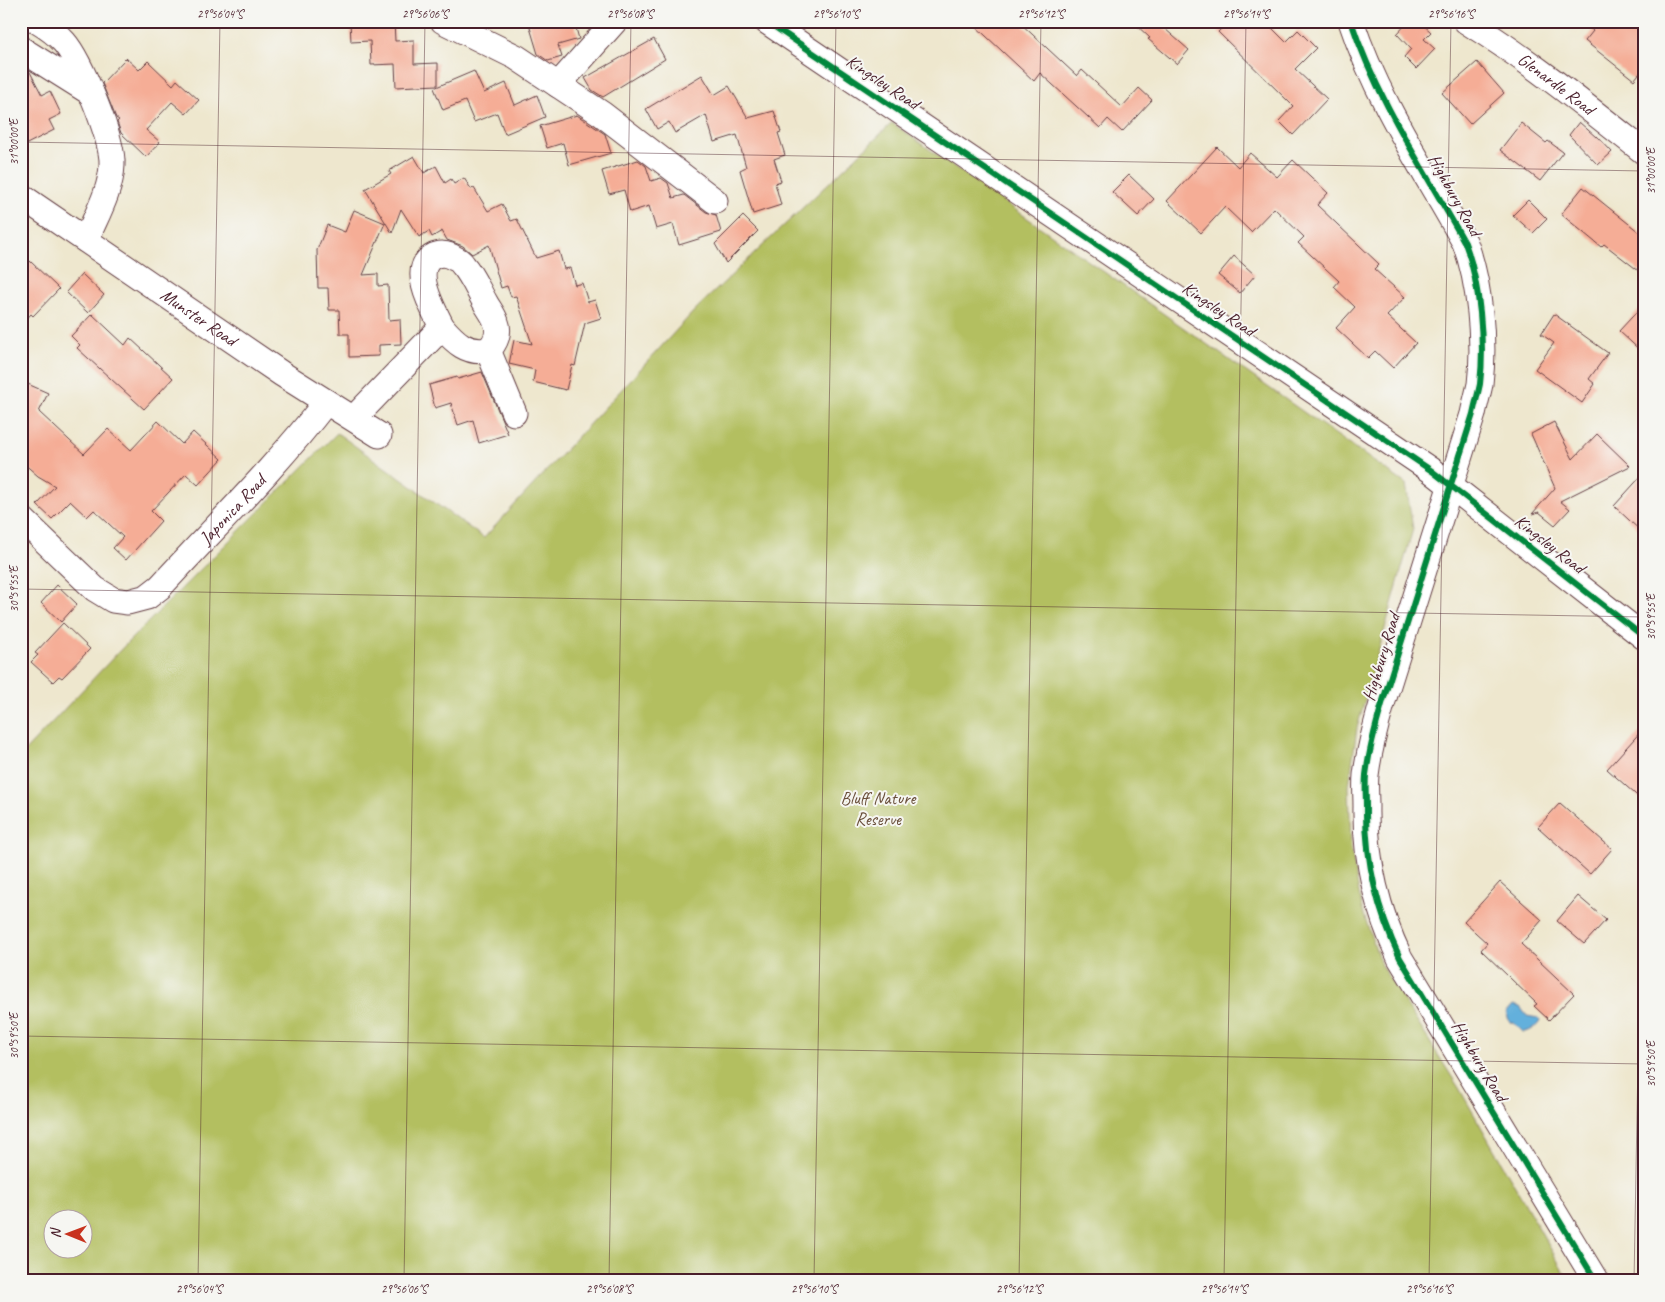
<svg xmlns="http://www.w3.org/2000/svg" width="1665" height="1302" font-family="Caveat,sans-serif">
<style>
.green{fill:#b3bf61;stroke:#7e6f46;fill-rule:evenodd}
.water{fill:#63b0dc;stroke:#566884}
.building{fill:#f5ad96}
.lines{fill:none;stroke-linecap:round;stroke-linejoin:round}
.minor-casing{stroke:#633d43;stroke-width:27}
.minor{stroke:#fff;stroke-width:25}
.cycleway-casing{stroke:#f6f6f2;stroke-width:9}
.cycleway{stroke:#00873e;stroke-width:6}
.ticks{fill:none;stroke:#4a1f2b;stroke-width:1;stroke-opacity:0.45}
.labels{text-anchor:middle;stroke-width:4;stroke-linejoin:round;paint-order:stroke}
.street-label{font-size:18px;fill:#4a1f2b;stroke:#f6f6f2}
.park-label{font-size:18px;fill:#6a4f3b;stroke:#f6f6f2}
.neatline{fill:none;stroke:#4a1f2b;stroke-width:2}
.ticks-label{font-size:12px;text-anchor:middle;fill:#4a1f2b}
</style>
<rect width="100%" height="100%" fill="#f6f6f2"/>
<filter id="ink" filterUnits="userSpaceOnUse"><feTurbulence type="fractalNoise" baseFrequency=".02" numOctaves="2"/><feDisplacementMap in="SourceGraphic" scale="10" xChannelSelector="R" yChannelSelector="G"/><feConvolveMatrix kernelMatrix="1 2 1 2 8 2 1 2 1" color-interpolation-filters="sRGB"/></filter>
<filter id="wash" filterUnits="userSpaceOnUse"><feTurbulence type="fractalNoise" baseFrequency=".0096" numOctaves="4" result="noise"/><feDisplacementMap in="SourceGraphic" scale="20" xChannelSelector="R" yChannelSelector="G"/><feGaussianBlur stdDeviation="1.12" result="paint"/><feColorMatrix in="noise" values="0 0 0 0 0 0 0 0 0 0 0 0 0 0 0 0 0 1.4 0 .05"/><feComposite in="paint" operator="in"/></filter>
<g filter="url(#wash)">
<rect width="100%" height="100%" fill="#eee7ce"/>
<path class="green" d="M 892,123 L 1406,484 L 1413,529 L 1357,728 L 1349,786 L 1351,849 L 1362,909 L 1381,965 L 1459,1088 L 1569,1281 L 21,1281 L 21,755 L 126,644 L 337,433 L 484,538 L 696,309 ZM 52,1220 L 82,1220 L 82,1250 L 52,1250 Z"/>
<path class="water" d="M 1513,1005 L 1520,1007 L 1527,1016 L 1538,1018 L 1540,1021 C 1537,1027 1530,1032 1523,1032 L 1514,1023 L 1510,1022 L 1506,1013 Z"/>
<g id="blocks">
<path class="building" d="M 350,21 L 394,21 L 395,41 L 414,40 L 414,64 L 438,63 L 438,85 L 396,87 L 395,64 L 371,65 L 370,41 L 351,42 Z
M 528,21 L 574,21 L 579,39 L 558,45 L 562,57 L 548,61 L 538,54 Z
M 970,21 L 1018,21 L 1077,76 L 1082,70 L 1122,107 L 1139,88 L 1152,100 L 1122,132 L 1108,119 L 1100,128 L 1040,73 L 1034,81 Z
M 1132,21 L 1156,21 L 1189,50 L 1177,64 L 1148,39 L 1150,38 Z
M 1229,21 L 1265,21 L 1286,42 L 1298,30 L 1316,48 L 1295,69 L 1327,99 L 1293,135 L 1279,121 L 1293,106 L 1218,32 Z
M 1409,21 L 1419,21 L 1431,32 L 1424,39 L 1435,49 L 1416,69 L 1404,57 L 1411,49 L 1397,34 Z
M 1583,21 L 1635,21 L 1644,28 L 1644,68 L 1634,80 L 1585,41 L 1593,31 Z
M 654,39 L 665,59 L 603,97 L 592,90 L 585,78 Z
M 126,58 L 139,70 L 148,61 L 173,85 L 177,80 L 199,100 L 186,114 L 172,102 L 146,130 L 160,142 L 146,157 L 121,133 L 117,122 L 119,120 L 116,118 L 102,83 Z
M 1477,62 L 1504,93 L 1470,124 L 1442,93 Z
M 21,66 L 30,72 L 42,95 L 50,91 L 61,114 L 49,120 L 54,130 L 21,147 Z
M 474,71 L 484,93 L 506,83 L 515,105 L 537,95 L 545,117 L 505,134 L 497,113 L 474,122 L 465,101 L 443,110 L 434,88 Z
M 702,75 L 714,95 L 729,86 L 748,118 L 774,111 L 781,132 L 778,133 L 785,155 L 774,159 L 781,181 L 775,183 L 781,205 L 753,214 L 740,170 L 746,167 L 737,135 L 714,142 L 706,115 L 675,133 L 669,122 L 657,129 L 646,109 Z
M 577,115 L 605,134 L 611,153 L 569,165 L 563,143 L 547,148 L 540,126 Z
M 1579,122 L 1596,137 L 1597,136 L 1612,152 L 1598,165 L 1569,135 Z
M 1521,123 L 1546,143 L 1548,141 L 1563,152 L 1540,181 L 1500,150 Z
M 1217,147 L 1238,167 L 1250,153 L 1277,177 L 1293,160 L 1328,193 L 1317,205 L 1379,264 L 1374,269 L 1405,297 L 1387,316 L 1416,343 L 1393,368 L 1375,351 L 1368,358 L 1336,328 L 1355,307 L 1334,287 L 1339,281 L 1298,243 L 1304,237 L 1274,208 L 1251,232 L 1225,207 L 1201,233 L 1167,201 Z
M 414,156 L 424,173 L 436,166 L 445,183 L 451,179 L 454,184 L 464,178 L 471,189 L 474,188 L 488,211 L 502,204 L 511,221 L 517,219 L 536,258 L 559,251 L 564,269 L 570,268 L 575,285 L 582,283 L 588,302 L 595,300 L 601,318 L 585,323 L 575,366 L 572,365 L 566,390 L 533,382 L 535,370 L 509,364 L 514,340 L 532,344 L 516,296 L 511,297 L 507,286 L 501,288 L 489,245 L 472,254 L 463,246 L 447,240 L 442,231 L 432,237 L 429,231 L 419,237 L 401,209 L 392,233 L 365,189 L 391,174 L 389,171 Z
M 638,160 L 646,166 L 651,181 L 661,178 L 668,183 L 673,198 L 684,195 L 706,212 L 716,215 L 721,232 L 679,245 L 673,224 L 656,229 L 649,206 L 630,212 L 624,190 L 609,194 L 602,171 Z
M 1129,175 L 1154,199 L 1138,216 L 1112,192 Z
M 1583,187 L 1644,236 L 1644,275 L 1604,244 L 1601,247 L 1561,214 Z
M 1528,200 L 1547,219 L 1533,233 L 1513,215 Z
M 354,210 L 385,223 L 363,275 L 378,274 L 378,286 L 388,285 L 389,320 L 400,319 L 401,344 L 379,345 L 379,356 L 349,357 L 349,334 L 340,334 L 339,310 L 329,310 L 328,288 L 318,288 L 317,250 L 327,225 L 345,232 Z
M 743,216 L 758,231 L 726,263 L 715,244 Z
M 1234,256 L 1255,275 L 1240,293 L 1218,275 Z
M 30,261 L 59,289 L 33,316 L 31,314 L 21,325 L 21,270 Z
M 82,274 L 104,295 L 88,313 L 66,292 Z
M 1644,304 L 1644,354 L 1619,331 Z
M 92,314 L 125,345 L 130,338 L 173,378 L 144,409 L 77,348 L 80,345 L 71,336 Z
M 1554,314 L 1608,353 L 1589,379 L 1595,384 L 1582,403 L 1535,369 L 1554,343 L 1541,334 Z
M 482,372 L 508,434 L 479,443 L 473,420 L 458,425 L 451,403 L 435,408 L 429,385 L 457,377 L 458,379 Z
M 21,381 L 48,393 L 39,412 L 84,454 L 108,429 L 131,450 L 158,421 L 182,444 L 193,432 L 222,459 L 198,485 L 186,474 L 151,511 L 161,521 L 126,560 L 113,548 L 123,537 L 94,510 L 87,517 L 70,501 L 52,519 L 37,505 L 55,486 L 38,476 L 21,461 Z
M 1554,422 L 1573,459 L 1597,434 L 1630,466 L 1560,501 L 1570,509 L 1555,525 L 1539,512 L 1532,514 L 1555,488 L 1531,434 Z
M 1644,473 L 1644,534 L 1614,506 Z
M 57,585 L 77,604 L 61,622 L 41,603 Z
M 63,623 L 90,649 L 62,678 L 59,676 L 53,682 L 31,662 L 38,655 L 35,653 Z
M 1644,728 L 1644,802 L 1607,769 Z
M 1560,803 L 1612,849 L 1590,874 L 1538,827 Z
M 1500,882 L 1542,920 L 1521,944 L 1574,994 L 1549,1020 L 1534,1006 L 1537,1004 L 1481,950 L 1487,943 L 1464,922 Z
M 1578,896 L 1606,920 L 1584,944 L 1557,921 Z"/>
</g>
</g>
<g filter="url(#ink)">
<use href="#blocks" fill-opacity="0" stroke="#633d43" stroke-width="1"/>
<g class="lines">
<defs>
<g id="minor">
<path d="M 37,21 C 47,27 56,33 64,42 C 80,60 114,141 112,165 C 111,191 96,216 86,240"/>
<path d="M 443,21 L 516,57 L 602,114 L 715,201"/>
<path d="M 766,21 L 1432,471 L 1644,637"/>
<path d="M 1351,21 C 1377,100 1425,171 1465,243 C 1480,283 1485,342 1480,384 C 1478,394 1475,404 1473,414 L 1382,704 C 1375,728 1369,751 1366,775 C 1365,785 1366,796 1366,806 C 1365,860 1377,910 1400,958 L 1596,1281"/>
<path id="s1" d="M 1466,21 C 1529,60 1586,106 1644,152"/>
<path d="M 21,49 L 91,93"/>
<path d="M 558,85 L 615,21"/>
<path id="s2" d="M 21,196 L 282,374 L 379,435"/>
<path d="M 442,327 C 434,310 410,271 432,257 C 439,253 447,253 454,258 C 457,259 461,262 463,265 C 472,275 478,290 485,302 C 488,308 494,315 496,322 C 500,332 496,343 488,350"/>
<path d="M 354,418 L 442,327 C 455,342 467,354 488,350 L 514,413"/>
<path id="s3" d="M 21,518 L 95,589 L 113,600 L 128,602 L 147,597 L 160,587 C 216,526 275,468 326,402"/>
</g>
</defs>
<use href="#minor" class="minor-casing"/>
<use href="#minor" class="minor"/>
<defs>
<path id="cycleway" d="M 766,21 L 1432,471 L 1644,637
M 1351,21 C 1377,100 1425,171 1465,243 C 1480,283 1485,342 1480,384 C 1478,394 1475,404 1473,414 L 1382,704 C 1375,728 1369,751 1366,775 C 1365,785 1366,796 1366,806 C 1365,860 1377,910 1400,958 L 1596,1281"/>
</defs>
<use href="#cycleway" class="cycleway-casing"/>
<use href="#cycleway" class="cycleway"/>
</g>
</g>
<path class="ticks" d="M 21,142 L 1644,171M 21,589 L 1644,617M 21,1036 L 1644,1064M 198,1281 L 220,21M 404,1281 L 425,21M 609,1281 L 631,21M 814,1281 L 836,21M 1019,1281 L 1041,21M 1224,1281 L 1246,21M 1429,1281 L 1451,21M 1634,1281 L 1644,727"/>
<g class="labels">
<g class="street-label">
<text transform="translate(883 82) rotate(34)" y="6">Kingsley Road</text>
<text dy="6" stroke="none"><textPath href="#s1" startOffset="110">Glenardle Road</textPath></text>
<text transform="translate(1455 195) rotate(61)" y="6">Highbury Road</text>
<text transform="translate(1219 309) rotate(34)" y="6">Kingsley Road</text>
<text dy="6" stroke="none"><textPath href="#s2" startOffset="215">Munster Road</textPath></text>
<text dy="6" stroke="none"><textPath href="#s3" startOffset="281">Japonica Road</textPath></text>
<text transform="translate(1550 544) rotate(38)" y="6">Kingsley Road</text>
<text transform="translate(1381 657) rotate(-73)" y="6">Highbury Road</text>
<text transform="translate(1480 1061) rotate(59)" y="6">Highbury Road</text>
</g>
<g class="park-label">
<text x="878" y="804">Bluff Nature<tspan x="878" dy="21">Reserve</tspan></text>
</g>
</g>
<rect width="1665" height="1302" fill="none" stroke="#f6f6f2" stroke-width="55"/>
<g transform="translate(68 1234) rotate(271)"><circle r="24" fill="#f6f6f2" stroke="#b1a0a2"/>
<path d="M0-4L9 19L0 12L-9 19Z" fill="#c8321e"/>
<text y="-8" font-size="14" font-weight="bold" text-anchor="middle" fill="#4a1f2b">N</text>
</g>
<rect x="28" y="28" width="1610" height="1246" class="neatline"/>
<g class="ticks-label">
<text x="220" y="18">29°56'04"S</text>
<text x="425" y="18">29°56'06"S</text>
<text x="630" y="18">29°56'08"S</text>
<text x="836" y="18">29°56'10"S</text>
<text x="1041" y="18">29°56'12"S</text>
<text x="1246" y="18">29°56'14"S</text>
<text x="1451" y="18">29°56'16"S</text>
<text transform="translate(14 142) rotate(-90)" y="4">31°00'00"E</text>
<text transform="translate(1651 171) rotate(-90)" y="4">31°00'00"E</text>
<text transform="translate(14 589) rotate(-90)" y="4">30°59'55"E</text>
<text transform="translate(1651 617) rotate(-90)" y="4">30°59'55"E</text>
<text transform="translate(14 1036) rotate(-90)" y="4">30°59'50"E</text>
<text transform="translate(1651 1064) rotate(-90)" y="4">30°59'50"E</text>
<text x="199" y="1293">29°56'04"S</text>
<text x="404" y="1293">29°56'06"S</text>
<text x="609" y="1293">29°56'08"S</text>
<text x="814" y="1293">29°56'10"S</text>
<text x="1019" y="1293">29°56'12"S</text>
<text x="1224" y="1293">29°56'14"S</text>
<text x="1429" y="1293">29°56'16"S</text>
</g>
</svg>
